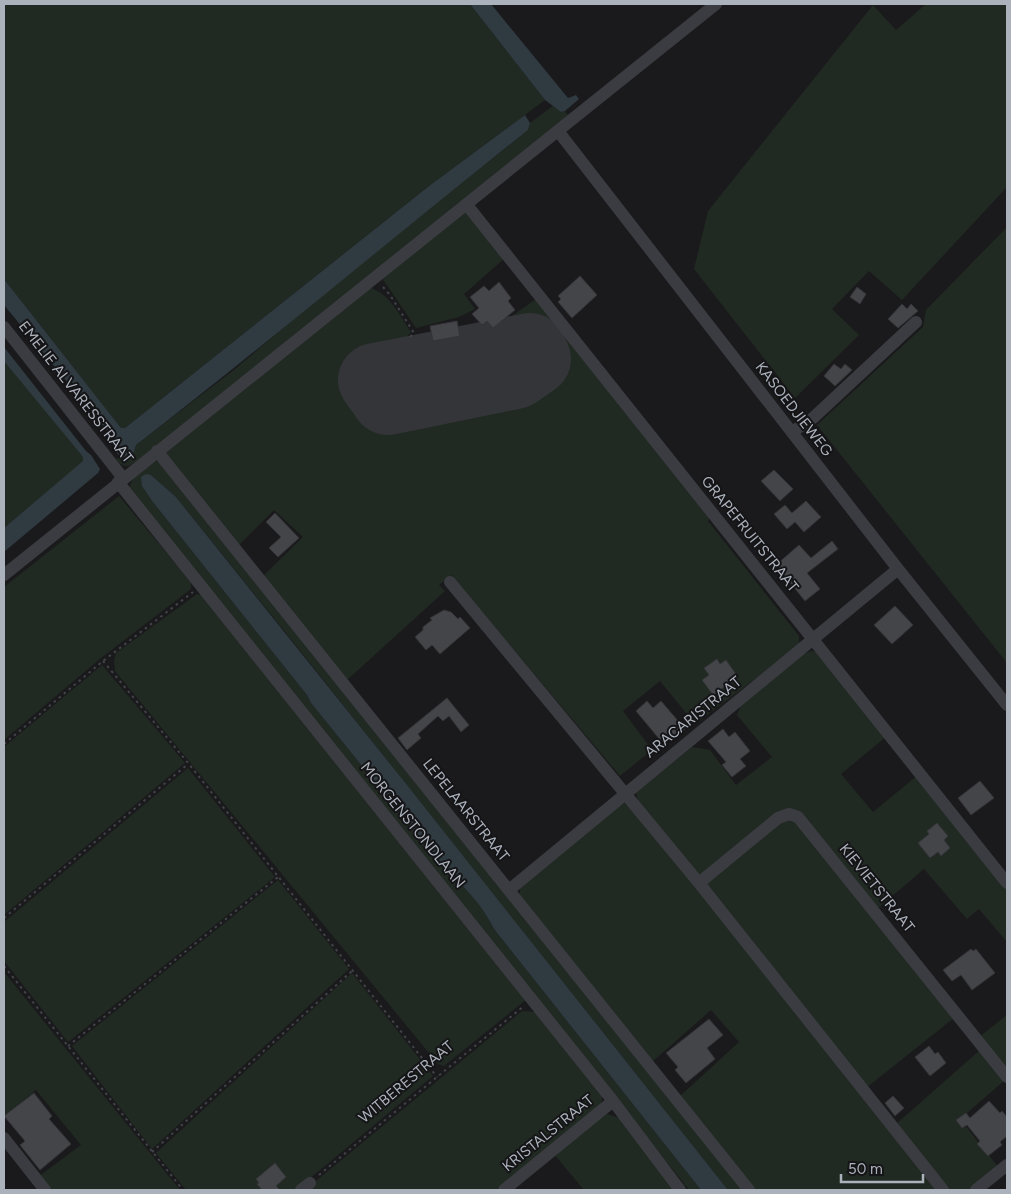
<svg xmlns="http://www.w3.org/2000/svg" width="1011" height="1194" font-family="Figtree,sans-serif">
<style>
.green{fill:#212a22}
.water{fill:#2f3a41}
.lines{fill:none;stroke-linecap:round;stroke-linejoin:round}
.runway{stroke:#343539;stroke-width:74}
.building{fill:#444549;stroke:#343438}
.path{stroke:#414348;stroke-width:2;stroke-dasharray:2.5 4;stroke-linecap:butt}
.minor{stroke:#3b3c41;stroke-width:12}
.labels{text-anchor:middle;stroke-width:4;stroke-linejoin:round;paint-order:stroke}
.street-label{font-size:15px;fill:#acb2bc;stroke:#151517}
</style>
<rect width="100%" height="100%" fill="#1a1a1c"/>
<path class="green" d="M 4,4 L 470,4 L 545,100 L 429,186 L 125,428 L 121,428 L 4,279 Z
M 926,4 L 1007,4 L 1007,187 L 902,300 L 869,271 L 832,309 L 859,335 L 795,398 L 694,269 L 708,211 L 873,5 L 896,30 Z
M 554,105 L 561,112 L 565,111 L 570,118 L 143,457 C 133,464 125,472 116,459 L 120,457 L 126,458 L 134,452 L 136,445 L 235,369 L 328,290 L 528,130 L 530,123 Z
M 468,210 L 505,258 L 464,294 L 475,309 L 459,317 L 416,328 L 382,278 Z
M 1007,227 L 1007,663 L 817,425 L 923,327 L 926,310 Z
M 368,287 C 390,293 399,315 411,332 L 405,339 L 420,369 L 372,378 L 388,400 L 517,374 L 538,358 L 532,347 L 502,353 L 489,332 L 536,299 L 711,516 L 708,521 L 799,636 L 799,646 L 695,724 L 660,681 L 623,711 L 652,750 L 620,776 L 451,575 L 439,585 L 445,591 L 346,681 L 261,578 L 303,537 L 274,510 L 239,545 L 165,456 L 167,449 Z
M 4,359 L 83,457 L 83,462 L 4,528 Z
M 156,461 L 161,463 L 744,1190 L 728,1190 L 290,638 L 176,497 L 151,475 L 142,486 L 152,501 L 307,695 L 311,703 L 443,866 C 462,885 482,904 494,929 L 701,1190 L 689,1190 L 130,489 C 130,476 145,465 156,461 Z
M 119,496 L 191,582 L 191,589 L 101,658 L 4,740 L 4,587 Z
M 197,594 L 203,595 L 527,999 L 444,1066 L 438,1064 L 115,671 L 114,660 L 116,653 Z
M 811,651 L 820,652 L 887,736 L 841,774 L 873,812 L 918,775 L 1007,887 L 1007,942 L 979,909 L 967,919 L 924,869 L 877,909 L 785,809 L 698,878 L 638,802 L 636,792 L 692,747 L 710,750 L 736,785 L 772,757 L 737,715 L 742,703 L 803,654 Z
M 102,665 L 185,763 L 4,915 L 4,747 Z
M 188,768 L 275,877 L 68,1042 L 4,961 L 4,922 Z
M 624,803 L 632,806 L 939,1190 L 753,1190 L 679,1097 L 739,1042 L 711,1010 L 651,1063 L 520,895 L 520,886 L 617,805 Z
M 779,820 L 796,820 L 954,1018 L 866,1088 L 703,882 Z
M 278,880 L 349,969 L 152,1149 L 72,1046 Z
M 4,972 L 180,1190 L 49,1190 L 38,1177 L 81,1145 L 36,1090 L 4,1117 Z
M 352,973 L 433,1076 L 296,1190 L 186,1190 L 156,1153 Z
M 522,1011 L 538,1012 L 602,1094 L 602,1101 L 598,1108 L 496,1190 L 305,1190 Z
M 1007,1015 L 1007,1072 L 979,1037 Z
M 980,1050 L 1005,1080 L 960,1119 L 999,1168 L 970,1190 L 946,1190 L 895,1125 Z
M 607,1114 L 619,1118 L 673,1190 L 584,1190 L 553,1153 Z"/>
<path class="water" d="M 470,4 L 491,4 L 568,98 L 576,95 L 579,99 L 565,111 L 561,112 L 545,100 Z
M 525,115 L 530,123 L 528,130 C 397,234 269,342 136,445 L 134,452 L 126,458 L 120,457 L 114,449 L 110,434 L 4,305 L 4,279 L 121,428 L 125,428 L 429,186 Z
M 4,347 L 86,451 L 91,455 L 100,469 L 98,473 L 4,552 L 4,528 L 83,461 L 83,457 L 4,361 Z
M 146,474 L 151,475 L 176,497 L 407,785 L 728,1190 L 701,1190 L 494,929 C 482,904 462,885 443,866 L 311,703 L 307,695 L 152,501 L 142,486 L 141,477 Z"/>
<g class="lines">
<path class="runway" d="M 530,350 L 534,359 L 515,372 L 388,398 L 375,380 Z"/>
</g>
<path class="building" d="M 580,276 L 597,295 L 572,318 L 558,302 L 561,299 L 558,296 Z
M 499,282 L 511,298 L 508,301 L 515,310 L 493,328 L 487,321 L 482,325 L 472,314 L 479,308 L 470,297 L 484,286 L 489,291 Z
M 857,287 L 866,294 L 860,304 L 850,297 Z
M 902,304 L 907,309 L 911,304 L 918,311 L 898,328 L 888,319 Z
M 457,321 L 460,336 L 433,341 L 430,326 Z
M 834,364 L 841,369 L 845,364 L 852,370 L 835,386 L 824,376 Z
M 774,470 L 793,489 L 780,501 L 761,481 Z
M 806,501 L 821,517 L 804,532 L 795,522 L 787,529 L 774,514 L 785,505 L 792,513 Z
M 275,513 L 299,538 L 278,557 L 269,548 L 281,537 L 266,522 Z
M 832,541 L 838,549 L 807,573 L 820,589 L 805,601 L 776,565 L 799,545 L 811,558 Z
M 895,606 L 913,625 L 892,644 L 874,625 Z
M 444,610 L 451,612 L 458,619 L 460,617 L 470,628 L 440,654 L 432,645 L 426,650 L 415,637 L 423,630 L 423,627 L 432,620 L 430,618 Z
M 717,659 L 720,664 L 726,660 L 738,677 L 713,695 L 702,680 L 709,675 L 704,668 Z
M 447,698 L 469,725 L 461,732 L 449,716 L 443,721 L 438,716 L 418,734 L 421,738 L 407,750 L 398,738 Z
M 647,701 L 653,708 L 661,701 L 685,729 L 675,737 L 671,733 L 661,741 L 636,711 Z
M 723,729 L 729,737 L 735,732 L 750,751 L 740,759 L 746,766 L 732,777 L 722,765 L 726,762 L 708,741 Z
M 980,781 L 994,798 L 971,815 L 958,798 Z
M 937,823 L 948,836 L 944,840 L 950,848 L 941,856 L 938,852 L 930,858 L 918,843 L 929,834 L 927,831 Z
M 971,949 L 973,951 L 976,949 L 995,973 L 972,990 L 961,975 L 952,981 L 943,970 Z
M 709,1019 L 723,1035 L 707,1048 L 715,1059 L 686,1083 L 675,1070 L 678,1067 L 666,1053 Z
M 929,1046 L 935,1054 L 938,1052 L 946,1063 L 930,1076 L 915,1057 Z
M 34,1093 L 52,1116 L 49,1119 L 71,1144 L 40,1170 L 20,1145 L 25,1141 L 4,1116 Z
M 893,1096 L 904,1108 L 895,1116 L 885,1103 Z
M 989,1101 L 1000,1113 L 1002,1111 L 1007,1117 L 1007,1136 L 1000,1142 L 1002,1145 L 988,1156 L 977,1144 L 980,1141 L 967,1125 L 962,1128 L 956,1120 L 966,1113 L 970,1118 Z
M 275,1163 L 286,1177 L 276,1186 L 280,1190 L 262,1190 L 257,1184 L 259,1183 L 256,1179 Z"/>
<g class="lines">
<path class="path" d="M 383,287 L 390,295 L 414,333 L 408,339
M 103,661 L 189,764 L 437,1077
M 4,744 L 103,661 L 193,592
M 4,918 L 188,764
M 4,966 L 183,1190
M 68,1046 L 278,877
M 152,1152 L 352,971
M 319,1175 L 437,1077 L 524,1006"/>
<path class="minor" d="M 558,131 L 898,569 L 1007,705
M 467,205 L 1007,883
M 4,327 L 123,478
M 792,432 L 813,418 L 916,322
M 157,451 L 749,1190
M 118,482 L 613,1101 L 680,1190
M 4,575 L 716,4
M 450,582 L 699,883 L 943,1190
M 699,883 L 778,818 L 789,814 L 798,817 L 1007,1077
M 509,890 L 898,569
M 4,1138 L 45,1190
M 301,1190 L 310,1183
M 504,1190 L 613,1101
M 976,1190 L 1007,1165"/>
</g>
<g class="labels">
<g class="street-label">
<text transform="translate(76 392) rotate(52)" y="5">EMELIE ALVARESSTRAAT</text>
<text transform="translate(794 409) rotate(52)" y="5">KASOEDJIEWEG</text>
<text transform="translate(750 534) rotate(51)" y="5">GRAPEFRUITSTRAAT</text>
<text transform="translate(693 717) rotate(-39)" y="5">ARACARISTRAAT</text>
<text transform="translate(466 810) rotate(51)" y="5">LEPELAARSTRAAT</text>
<text transform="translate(413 825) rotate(51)" y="5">MORGENSTONDLAAN</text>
<text transform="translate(877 888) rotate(51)" y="5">KIEVIETSTRAAT</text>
<text transform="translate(406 1082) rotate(-40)" y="5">WITBERESTRAAT</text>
<text transform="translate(548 1133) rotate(-39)" y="5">KRISTALSTRAAT</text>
</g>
</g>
<rect width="1011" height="1194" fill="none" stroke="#acb2bc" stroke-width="10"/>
<path d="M841 1174v8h82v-8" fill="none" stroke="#acb2bc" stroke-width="2.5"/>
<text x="848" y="1174" font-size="15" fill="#acb2bc" stroke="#151517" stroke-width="4" paint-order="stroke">50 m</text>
</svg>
